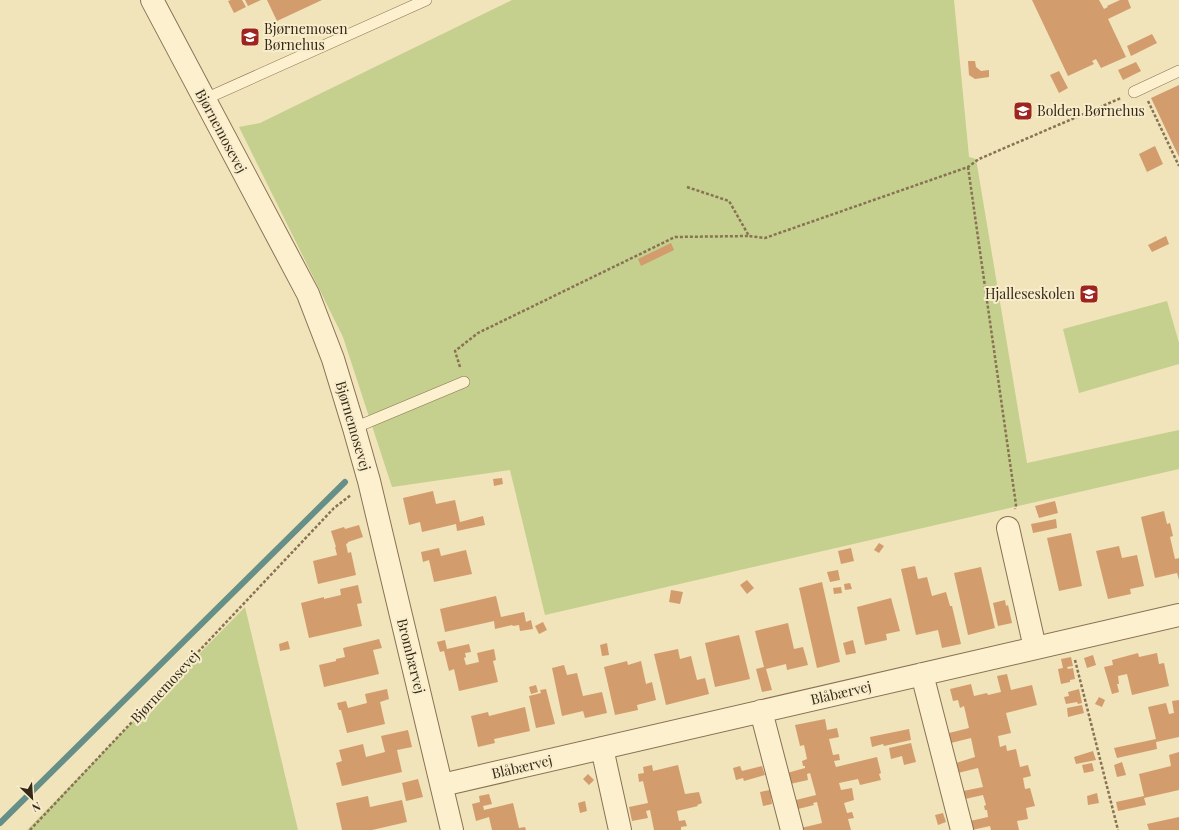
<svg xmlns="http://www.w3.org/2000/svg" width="1179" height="830" font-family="'Playfair Display',serif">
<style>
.green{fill:#c5cf8e}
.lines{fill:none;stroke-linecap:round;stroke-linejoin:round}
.stream{stroke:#668f87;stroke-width:6}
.building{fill:#d39c6d}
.service-casing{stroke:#897253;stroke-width:12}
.minor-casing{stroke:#897253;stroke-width:24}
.path{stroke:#897253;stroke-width:2.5;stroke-dasharray:3 2;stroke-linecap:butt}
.service{stroke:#fcf0ce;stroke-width:11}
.minor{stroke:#fcf0ce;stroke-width:22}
.labels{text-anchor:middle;stroke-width:4;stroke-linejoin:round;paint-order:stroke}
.poi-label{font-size:14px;fill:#37291a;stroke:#f8edca;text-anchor:start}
.street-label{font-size:14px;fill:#37291a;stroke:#f8edca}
</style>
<rect width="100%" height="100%" fill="#f1e3ba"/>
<path class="green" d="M 512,0 L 954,0 L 969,157 L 976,159 L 1027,463 L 1179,430 L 1179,469 L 545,615 L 510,470 L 392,487 L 343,337 L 239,127 L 260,123 Z
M 1167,301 L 1179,343 L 1179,364 L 1079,393 L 1063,329 Z
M 245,607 L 298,830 L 27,830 Z"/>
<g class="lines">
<path class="stream" d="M 0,823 L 345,482"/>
</g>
<path class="building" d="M 231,0 L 242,0 L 246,7 L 234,13 L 228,1 Z
M 245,0 L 261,0 L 248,6 Z
M 267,0 L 322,0 L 277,21 Z
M 1032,0 L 1099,0 L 1104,9 L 1108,7 L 1107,6 L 1120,0 L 1128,0 L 1131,8 L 1108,19 L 1126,57 L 1101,68 L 1096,59 L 1092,61 L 1094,64 L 1068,76 Z
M 1152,34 L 1157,43 L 1131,56 L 1127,46 Z
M 968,61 L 975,61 L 976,67 L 981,71 L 989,70 L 989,77 L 975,79 L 969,75 Z
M 1136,62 L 1141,71 L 1123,80 L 1118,70 Z
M 1059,71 L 1068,88 L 1059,93 L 1050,75 Z
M 1179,85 L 1179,157 L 1151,98 Z
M 1155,146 L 1163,164 L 1147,172 L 1139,154 Z
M 1166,236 L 1169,244 L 1152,252 L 1148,245 Z
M 671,243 L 674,250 L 641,266 L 638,259 Z
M 502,478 L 503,484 L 494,486 L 493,479 Z
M 433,491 L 436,504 L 455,500 L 460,522 L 483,516 L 485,525 L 457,531 L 456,524 L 422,532 L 420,522 L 409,525 L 403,498 Z
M 1055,501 L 1058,513 L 1039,518 L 1035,506 Z
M 1164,511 L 1167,524 L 1170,523 L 1173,536 L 1170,537 L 1175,559 L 1179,558 L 1179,580 L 1177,573 L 1155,578 L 1141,517 Z
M 1056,519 L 1057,528 L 1033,533 L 1031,524 Z
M 359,525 L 363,537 L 348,542 L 348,543 L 346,544 L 348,553 L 351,552 L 356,575 L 318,584 L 313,561 L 337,555 L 335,547 L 336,547 L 331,531 L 344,527 L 345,529 Z
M 1071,533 L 1082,586 L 1059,591 L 1047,538 Z
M 879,543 L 884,546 L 879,553 L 874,550 Z
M 1119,546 L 1122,558 L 1137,555 L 1144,586 L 1130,589 L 1131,594 L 1108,599 L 1096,551 Z
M 439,548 L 441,556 L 466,550 L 472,574 L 434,582 L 429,560 L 423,562 L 421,552 Z
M 851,548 L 854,561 L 841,564 L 838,551 Z
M 915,566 L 918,579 L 927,577 L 932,596 L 946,592 L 950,606 L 952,606 L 961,644 L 942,648 L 938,630 L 916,635 L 901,569 Z
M 981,567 L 995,628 L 968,635 L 954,573 Z
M 838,570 L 840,580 L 830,582 L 827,572 Z
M 747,580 L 754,588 L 747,594 L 740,585 Z
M 822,582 L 840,662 L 817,668 L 799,588 Z
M 850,583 L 852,589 L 845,590 L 844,584 Z
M 358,585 L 362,603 L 357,604 L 362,626 L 309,638 L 301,603 L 324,597 L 324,599 L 341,595 L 340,589 Z
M 841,587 L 842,593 L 834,594 L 833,588 Z
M 671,590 L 683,592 L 680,604 L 669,602 Z
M 496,596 L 501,617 L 524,612 L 526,622 L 531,620 L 533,629 L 520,631 L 519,625 L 513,626 L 512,625 L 495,629 L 494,621 L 445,632 L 440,609 Z
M 891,598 L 900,631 L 886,634 L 887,640 L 865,645 L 857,607 Z
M 1005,600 L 1006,606 L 1008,605 L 1012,623 L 998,626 L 993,603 Z
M 543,622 L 547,630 L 539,634 L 535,626 Z
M 788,623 L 794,649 L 803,647 L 808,665 L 787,670 L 786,664 L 766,669 L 772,690 L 762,692 L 756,669 L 764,667 L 755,631 Z
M 739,635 L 750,679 L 715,687 L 705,643 Z
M 379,639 L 382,648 L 373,650 L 379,674 L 324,687 L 319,665 L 336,661 L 336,659 L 345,657 L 343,648 Z
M 445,640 L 447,649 L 469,644 L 471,652 L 465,653 L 466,657 L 464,658 L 466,665 L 479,662 L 477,653 L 494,649 L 496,660 L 493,661 L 498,682 L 459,691 L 454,669 L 449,671 L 444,651 L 440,652 L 437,642 Z
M 853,640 L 856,653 L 846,655 L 843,643 Z
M 288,641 L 290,649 L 280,651 L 279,644 Z
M 607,643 L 609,655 L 602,656 L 600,645 Z
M 678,649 L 680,659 L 691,656 L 697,680 L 705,678 L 709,694 L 666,705 L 654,654 Z
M 1138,653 L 1139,657 L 1157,653 L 1159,664 L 1164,663 L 1169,686 L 1132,695 L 1127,674 L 1118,676 L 1119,684 L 1117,684 L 1119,692 L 1112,694 L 1104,667 L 1113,665 L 1112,660 Z
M 1093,655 L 1096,665 L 1087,668 L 1084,658 Z
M 1071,657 L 1073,666 L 1067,667 L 1068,669 L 1073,668 L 1075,679 L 1070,680 L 1070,682 L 1061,684 L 1058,669 L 1063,668 L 1061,659 Z
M 627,661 L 628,665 L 641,661 L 646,684 L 652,682 L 656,700 L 637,705 L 638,710 L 615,715 L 604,667 Z
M 564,665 L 567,675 L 577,673 L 583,696 L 602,692 L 607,713 L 585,718 L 583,711 L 562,716 L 552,668 Z
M 1007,674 L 1011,690 L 1032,685 L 1037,705 L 1006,713 L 1011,733 L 998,736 L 1000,747 L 1006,745 L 1007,751 L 1016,749 L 1020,767 L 1028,765 L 1031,776 L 1023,778 L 1025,789 L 1030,788 L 1035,806 L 1026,808 L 1028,819 L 1017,821 L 1019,830 L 991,830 L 990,826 L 972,830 L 970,821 L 988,817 L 987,810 L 985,810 L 984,806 L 986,805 L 983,795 L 965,799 L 963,791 L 983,787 L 978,768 L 958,773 L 956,763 L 975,757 L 971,738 L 951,743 L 949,733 L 969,728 L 964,706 L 960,708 L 958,700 L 953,701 L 950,689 L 971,684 L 974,696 L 987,693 L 988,695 L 1001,692 L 997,676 Z
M 536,685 L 538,692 L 531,694 L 529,687 Z
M 387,689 L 389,699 L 380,702 L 385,724 L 347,733 L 341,710 L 339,710 L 337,703 L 346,701 L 348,708 L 367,703 L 365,694 Z
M 546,689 L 555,724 L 536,728 L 529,696 L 541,693 L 540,690 Z
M 1079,689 L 1082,703 L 1078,704 L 1077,702 L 1066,704 L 1064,697 L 1069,696 L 1068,692 Z
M 1099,697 L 1105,700 L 1102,707 L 1095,704 Z
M 1179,700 L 1179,737 L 1156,742 L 1157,749 L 1117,758 L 1114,748 L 1156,739 L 1148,707 L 1166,703 L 1169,714 L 1174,713 L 1172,701 Z
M 1082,705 L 1084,713 L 1068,717 L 1067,708 Z
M 525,707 L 530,731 L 494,739 L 495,743 L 478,747 L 471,716 L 488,712 L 489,716 Z
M 825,719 L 827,730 L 837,728 L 839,737 L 829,739 L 833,755 L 839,754 L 840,760 L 834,761 L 836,767 L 877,757 L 881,773 L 879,774 L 881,780 L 860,785 L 858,779 L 839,783 L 841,790 L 852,788 L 854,800 L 844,803 L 847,813 L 852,812 L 854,818 L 848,819 L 851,830 L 801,830 L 801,828 L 822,823 L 817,802 L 813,803 L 814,805 L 798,809 L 796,800 L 816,795 L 810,773 L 807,774 L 808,780 L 790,784 L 787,773 L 805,768 L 805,766 L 803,766 L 802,761 L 807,759 L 804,745 L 800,746 L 795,725 Z
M 909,729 L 911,740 L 884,746 L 883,744 L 872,747 L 870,737 Z
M 408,730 L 412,747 L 397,750 L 402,772 L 342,786 L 336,763 L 342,761 L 339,750 L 363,744 L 366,757 L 385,752 L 381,736 Z
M 911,743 L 916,762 L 904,765 L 902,756 L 891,759 L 889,748 Z
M 1093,751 L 1096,760 L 1076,764 L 1074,757 Z
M 1179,752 L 1179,790 L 1144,798 L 1146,805 L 1118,811 L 1116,802 L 1144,796 L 1139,774 L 1171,766 L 1169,755 Z
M 1122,762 L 1126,775 L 1117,777 L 1114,765 Z
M 1092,763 L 1094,771 L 1084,773 L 1082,765 Z
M 652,765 L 653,771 L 678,765 L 685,794 L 699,792 L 702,803 L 697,805 L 698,806 L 677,811 L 679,821 L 685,820 L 687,826 L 681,827 L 681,830 L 654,830 L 650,810 L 646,811 L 648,818 L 632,821 L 629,807 L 648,803 L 643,781 L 639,782 L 638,774 L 644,773 L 643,767 Z
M 740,766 L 742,771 L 762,766 L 765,775 L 744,781 L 743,778 L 736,780 L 733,768 Z
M 588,774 L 594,780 L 589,785 L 583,779 Z
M 418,779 L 423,797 L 406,801 L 402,783 Z
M 770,790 L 772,804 L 763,806 L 760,792 Z
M 1097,793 L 1099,803 L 1088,805 L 1087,796 Z
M 489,794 L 492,804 L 483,806 L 484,810 L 513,803 L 519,828 L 525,827 L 526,830 L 492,830 L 489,817 L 476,821 L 472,804 L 480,802 L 479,796 Z
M 368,796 L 370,807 L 402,800 L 407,822 L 372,830 L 342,830 L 336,803 Z
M 585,801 L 587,811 L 580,813 L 578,803 Z
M 943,813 L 946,822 L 938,825 L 935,815 Z
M 1179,817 L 1179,830 L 1149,830 L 1147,824 Z"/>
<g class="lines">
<defs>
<path id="service" d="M 1134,92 L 1179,71
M 205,99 L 426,0
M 354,428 L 464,382"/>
<path id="minor" d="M 152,0 L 308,294 L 333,359 L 354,428 L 369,481 L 452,830
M 1008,528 L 1035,648
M 922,674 L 962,830
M 761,711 L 792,830
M 602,748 L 620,830
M 442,785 L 1179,615"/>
</defs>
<use href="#service" class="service-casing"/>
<use href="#minor" class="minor-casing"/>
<path class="path" d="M 1148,101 L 1179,166
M 968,167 L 1016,505 L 1015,509
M 687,187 L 729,201 L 749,236 L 765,238 L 968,167 L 979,159 L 1121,98
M 460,367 L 455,351 L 478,333 L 675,237 L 749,236
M 1075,660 L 1118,830
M 30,830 L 334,508 L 351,495"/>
<use href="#service" class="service"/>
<use href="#minor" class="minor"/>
</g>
<defs>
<symbol id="school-square" viewBox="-11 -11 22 22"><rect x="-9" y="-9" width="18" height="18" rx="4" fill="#9d241f" stroke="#f8edca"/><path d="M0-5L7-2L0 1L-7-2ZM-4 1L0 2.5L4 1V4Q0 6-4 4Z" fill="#fff"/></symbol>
</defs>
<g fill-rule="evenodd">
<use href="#school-square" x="239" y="26" width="22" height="22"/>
<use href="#school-square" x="1012" y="100" width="22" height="22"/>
<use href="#school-square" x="1078" y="283" width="22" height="22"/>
</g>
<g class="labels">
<g class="poi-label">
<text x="264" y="34">Bjørnemosen<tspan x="264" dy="16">Børnehus</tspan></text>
<text x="1037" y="116">Bolden Børnehus</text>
<text x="1075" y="299" text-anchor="end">Hjalleseskolen</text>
</g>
<g class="street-label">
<text transform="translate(221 131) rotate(62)" y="5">Bjørnemosevej</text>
<text transform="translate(353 426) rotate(74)" y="5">Bjørnemosevej</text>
<text transform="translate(411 656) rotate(76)" y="5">Brombærvej</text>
<text transform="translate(165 687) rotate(-47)" y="5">Bjørnemosevej</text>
<text transform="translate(841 693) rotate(-13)" y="5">Blåbærvej</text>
<text transform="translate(522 767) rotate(-13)" y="5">Blåbærvej</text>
</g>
</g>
<g transform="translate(32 798) rotate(155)" stroke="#f8edca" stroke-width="3" paint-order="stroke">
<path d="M0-3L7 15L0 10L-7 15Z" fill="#37291a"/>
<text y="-6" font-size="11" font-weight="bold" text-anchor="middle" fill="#37291a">N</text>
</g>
</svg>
